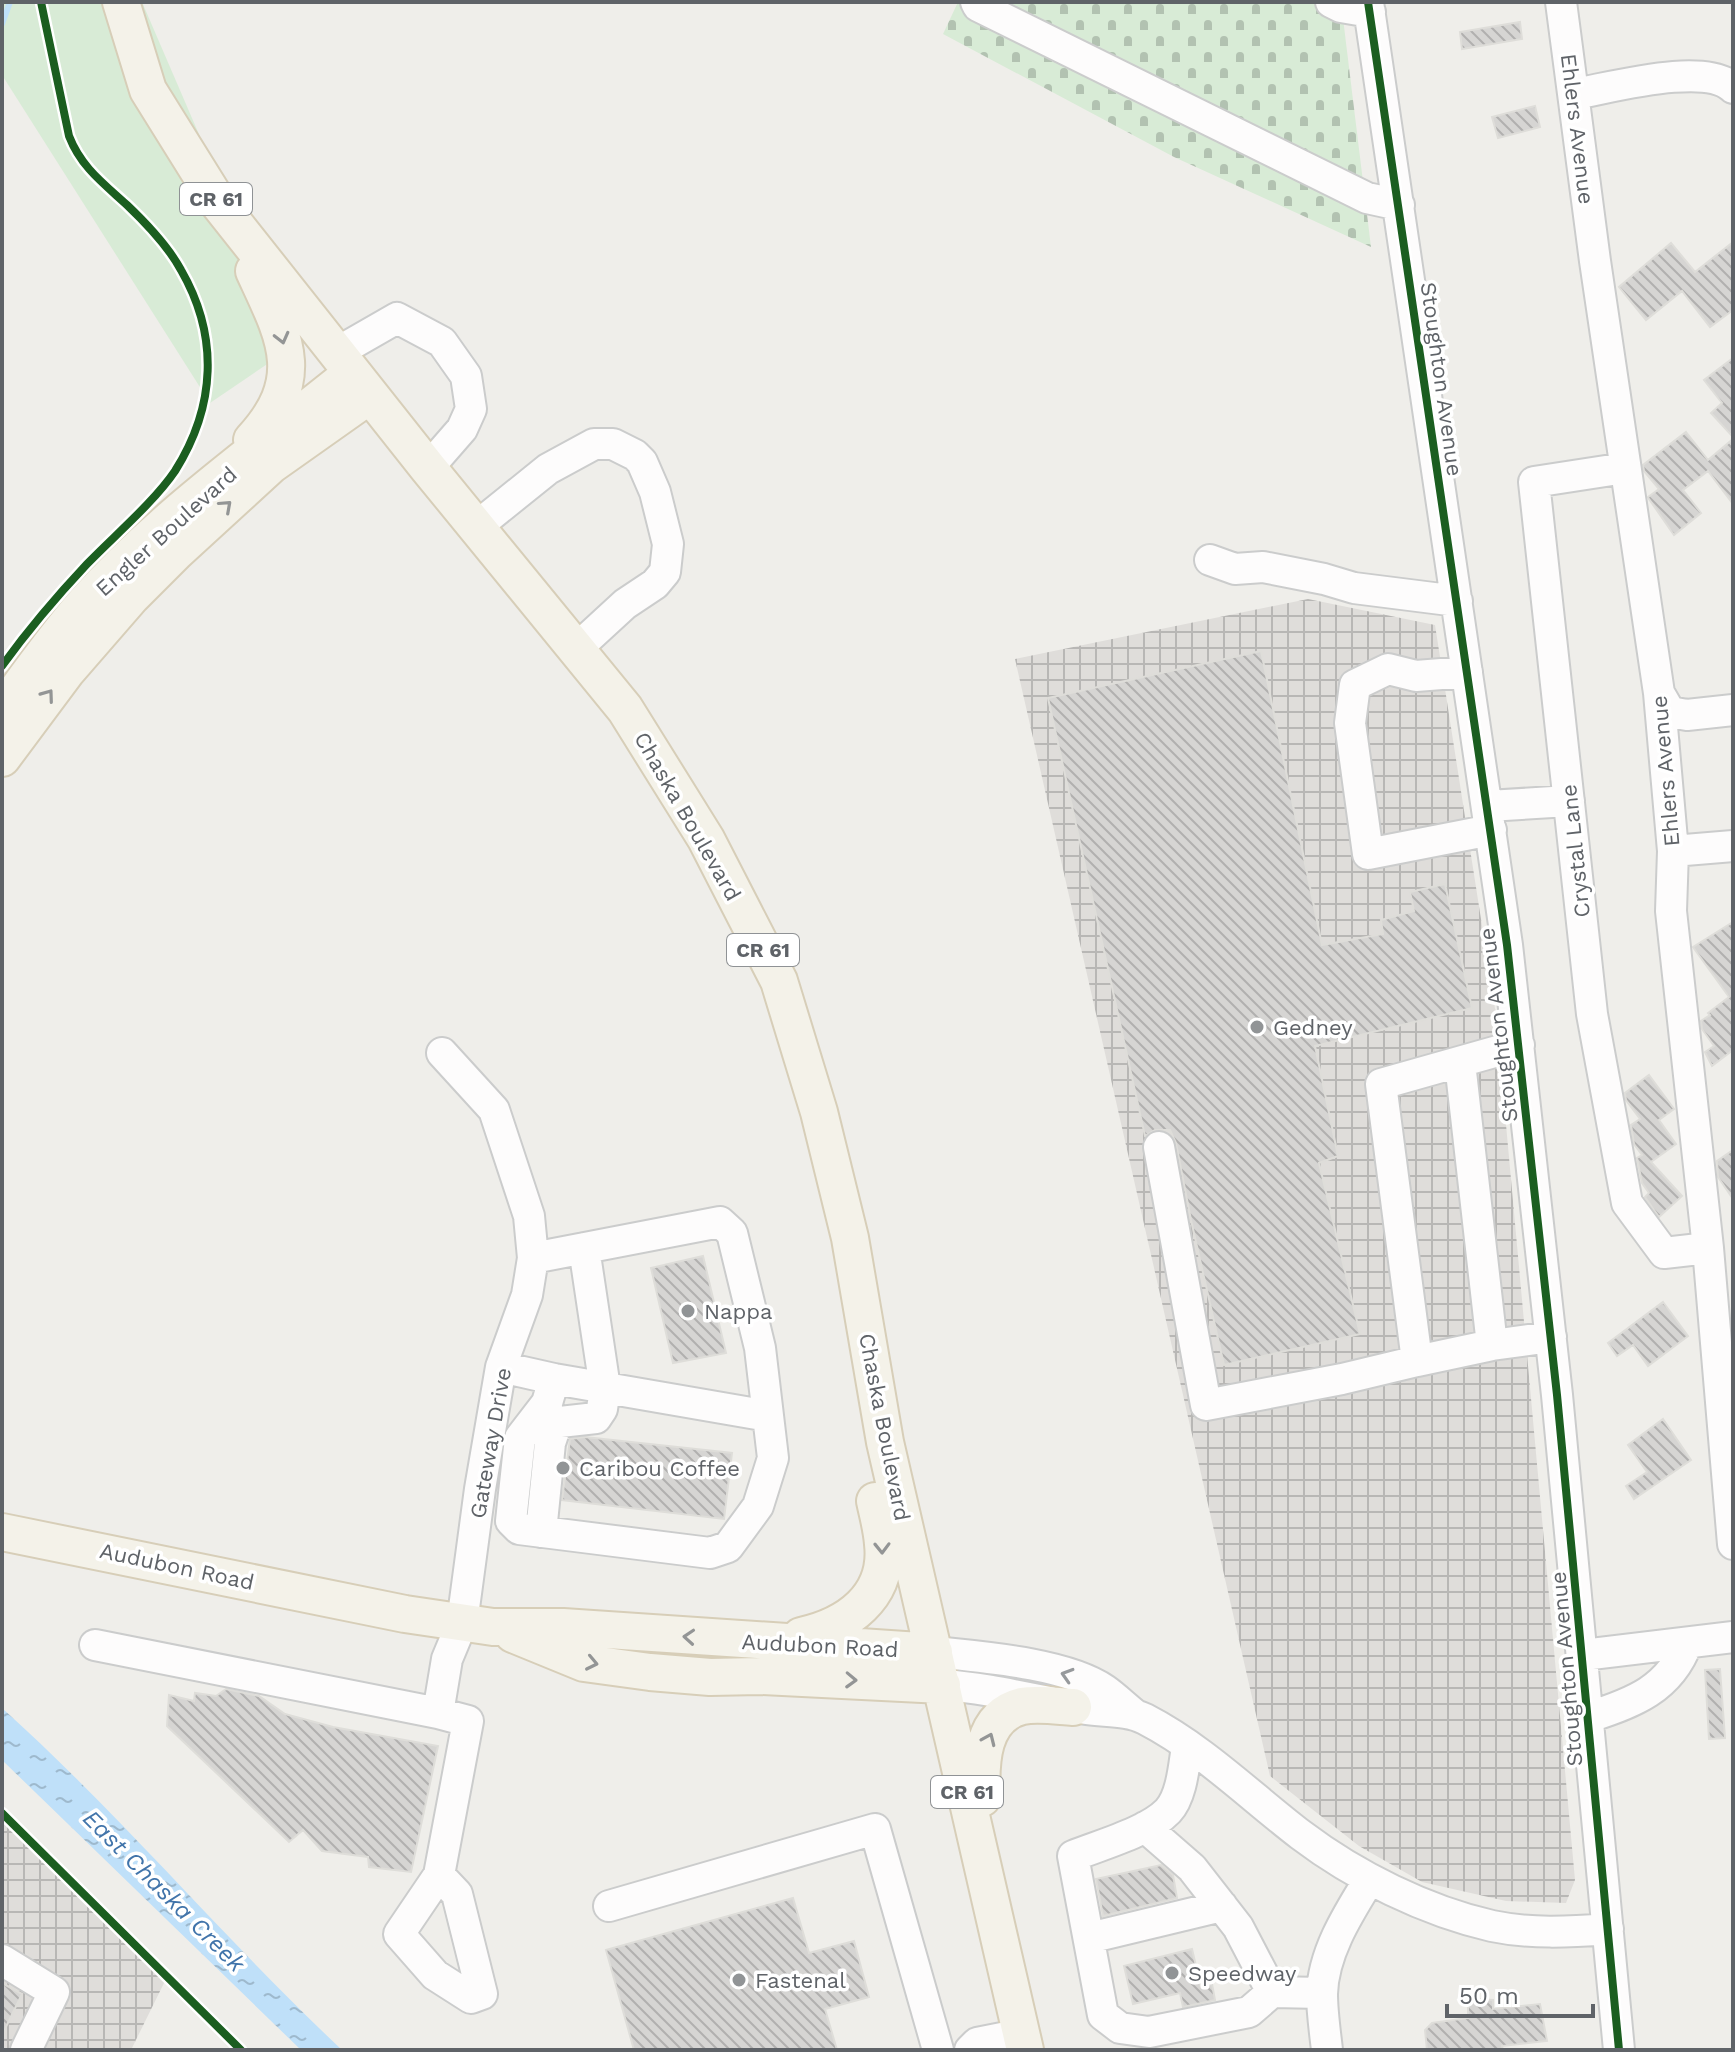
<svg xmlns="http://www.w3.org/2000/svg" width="1735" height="2052" font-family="'Work Sans',sans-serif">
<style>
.industrial{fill:url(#industrial-grid)}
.cemetery{fill:url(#cemetery-stones)}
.park{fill:#d8ebd6}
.water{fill:url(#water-ripples)}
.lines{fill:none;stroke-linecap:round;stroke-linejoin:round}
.stream{stroke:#bfe0f9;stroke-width:6}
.building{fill:url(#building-back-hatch);stroke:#deddd9;stroke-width:2}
.minor-casing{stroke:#cbcccc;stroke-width:34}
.major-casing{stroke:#d7ceb8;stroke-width:40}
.minor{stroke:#fdfcfc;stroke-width:30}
.major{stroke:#f4f2e9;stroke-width:36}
.cycleway-casing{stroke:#fff;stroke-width:13}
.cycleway{stroke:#1b5e20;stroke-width:8}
.oneway{stroke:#939595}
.oneway2{stroke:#96999c}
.poi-dot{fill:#919496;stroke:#fff;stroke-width:3}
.labels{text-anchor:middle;stroke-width:7;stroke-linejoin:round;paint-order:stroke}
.shield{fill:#fff;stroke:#8f9295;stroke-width:2}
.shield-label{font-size:20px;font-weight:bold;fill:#5f6368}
.street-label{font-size:22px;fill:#5f6368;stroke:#fff}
.poi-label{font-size:22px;fill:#5f6368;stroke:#fff;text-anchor:start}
.water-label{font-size:24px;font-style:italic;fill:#4174aa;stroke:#fff}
</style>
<defs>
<pattern id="industrial-grid" width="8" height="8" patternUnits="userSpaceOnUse" patternTransform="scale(2)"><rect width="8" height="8" fill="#dfddda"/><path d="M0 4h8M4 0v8" fill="none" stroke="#b8b7b5"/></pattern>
<pattern id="cemetery-stones" width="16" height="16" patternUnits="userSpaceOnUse" patternTransform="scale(2)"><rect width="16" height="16" fill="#d8ebd6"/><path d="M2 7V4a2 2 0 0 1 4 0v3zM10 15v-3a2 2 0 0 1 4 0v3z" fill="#b2c2b1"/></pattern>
<pattern id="water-ripples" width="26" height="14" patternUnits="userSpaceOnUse" patternTransform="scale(2)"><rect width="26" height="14" fill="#bfe0f9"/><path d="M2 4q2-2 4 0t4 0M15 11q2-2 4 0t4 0" fill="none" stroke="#9eb9cd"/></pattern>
<pattern id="building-back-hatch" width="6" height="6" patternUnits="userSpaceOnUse" patternTransform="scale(2)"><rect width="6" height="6" fill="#d6d5d3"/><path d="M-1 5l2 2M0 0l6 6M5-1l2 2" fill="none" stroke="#b1b0af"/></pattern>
</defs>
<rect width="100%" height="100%" fill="#efeeea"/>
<path class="industrial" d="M 1308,599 L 1435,625 L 1496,1015 L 1575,1880 L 1566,1903 L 1506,1901 L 1422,1882 L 1359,1846 L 1270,1776 L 1015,659 Z
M 2,1813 L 167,1977 L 131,2050 L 2,2050 Z"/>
<path class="cemetery" d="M 958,2 L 1341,2 L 1371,247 L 1174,157 L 943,34 Z"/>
<path class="park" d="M 2,2 L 142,2 L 291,348 L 210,403 L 2,75 Z"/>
<path class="water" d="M 2,1708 C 122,1816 225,1940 342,2050 L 301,2050 L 2,1760 Z"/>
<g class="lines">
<path class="stream" d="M 2,24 L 10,2"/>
</g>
<path class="building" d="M 1520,22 L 1522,39 L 1462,49 L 1460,32 Z
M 1535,106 L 1540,127 L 1498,138 L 1492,117 Z
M 1733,242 L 1733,310 L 1710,327 L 1682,291 L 1646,320 L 1619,287 L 1671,243 L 1695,272 Z
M 1733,358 L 1733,437 L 1711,413 L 1722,403 L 1704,380 Z
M 1686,432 L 1708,460 L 1733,439 L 1733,504 L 1708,471 L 1683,490 L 1701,513 L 1674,535 L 1649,499 L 1648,497 L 1659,489 L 1644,471 L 1643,465 Z
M 1261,651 L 1322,945 L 1383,934 L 1381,920 L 1414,911 L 1410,892 L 1445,884 L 1472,1008 L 1315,1046 L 1338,1156 L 1319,1163 L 1360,1334 L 1224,1365 L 1191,1220 L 1176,1143 L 1170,1130 L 1155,1130 L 1145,1136 L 1048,698 Z
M 1733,922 L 1733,1050 L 1712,1066 L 1705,1052 L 1714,1046 L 1702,1029 L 1701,1021 L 1710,1015 L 1708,1013 L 1729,997 L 1693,947 Z
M 1649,1075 L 1674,1109 L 1659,1120 L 1676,1144 L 1651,1162 L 1682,1196 L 1659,1217 L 1645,1197 L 1649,1193 L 1642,1183 L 1637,1158 L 1642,1155 L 1634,1144 L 1631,1125 L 1640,1119 L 1626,1100 L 1625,1093 Z
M 1733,1150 L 1733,1199 L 1718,1177 L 1717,1161 Z
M 703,1256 L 726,1353 L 673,1363 L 651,1268 Z
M 1663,1302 L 1688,1336 L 1648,1366 L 1633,1345 L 1617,1356 L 1608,1343 Z
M 1663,1419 L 1691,1460 L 1634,1499 L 1626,1486 L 1647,1472 L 1628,1445 Z
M 585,1437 L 732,1453 L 724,1519 L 562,1500 L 570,1439 Z
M 1720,1669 L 1725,1738 L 1709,1739 L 1705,1670 Z
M 226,1689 L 259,1696 L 285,1714 L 333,1727 L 438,1746 L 411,1872 L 369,1867 L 368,1857 L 322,1851 L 303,1830 L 289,1842 L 167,1726 L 169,1695 L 194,1701 L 195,1693 L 216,1696 Z
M 1161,1865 L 1173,1875 L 1177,1898 L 1103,1916 L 1096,1879 Z
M 793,1898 L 809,1953 L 854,1941 L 869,1997 L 825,2009 L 837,2050 L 634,2050 L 606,1950 Z
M 1192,1949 L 1201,1987 L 1212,1984 L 1215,2000 L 1183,2007 L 1180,1993 L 1133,2004 L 1124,1966 Z
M 2,1983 L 22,1994 L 2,2035 Z
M 1475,1999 L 1493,2000 L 1493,2009 L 1540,2004 L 1547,2041 L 1502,2046 L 1503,2050 L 1427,2050 L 1425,2030 L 1432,2023 L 1468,2018 L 1468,2004 Z"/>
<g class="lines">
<defs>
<path id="minor" d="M 976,2 L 978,6 L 1367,198 L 1399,205
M 1331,2 L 1341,7 L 1370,12
M 1368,2 L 1507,945 L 1557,1395 L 1619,2050
M 1561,2 L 1595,261 L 1659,693 L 1673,851 L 1671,911 L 1708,1248 L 1733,1544
M 1574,94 C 1610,88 1706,61 1733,88
M 336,353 L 397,318 L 442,342 L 466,376 L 471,409 L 462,429 L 428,468
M 1625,468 L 1534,482 L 1592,1014 L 1627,1203 L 1664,1253 L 1708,1248
M 476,527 L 548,469 L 594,444 L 613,444 L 635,455 L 642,462 L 655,492 L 668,544 L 665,572 L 655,584 L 625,604 L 575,650
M 1210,560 L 1235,569 L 1263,567 L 1324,579 L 1354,588 L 1457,601
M 1467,672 L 1416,676 L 1388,669 L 1355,685 L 1350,723 L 1368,854 L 1491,830
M 1659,693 L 1670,712 L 1687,715 L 1733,710
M 1488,806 L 1569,801
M 1673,851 L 1733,846
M 1159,1147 L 1206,1405 L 1342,1379 L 1417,1361 L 1381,1084 L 1519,1045
M 1492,1345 L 1551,1337
M 1417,1361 L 1492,1345 L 1460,1063
M 501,1367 L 554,1379 L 547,1403 L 520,1438 L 511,1521 L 519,1529 L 710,1553 L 728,1547 L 758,1506 L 773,1458 L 760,1348 L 732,1233 L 720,1222 L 533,1258
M 554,1379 L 768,1416
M 541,1532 L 550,1443 L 554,1431 L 560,1422 L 596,1418 L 602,1409 L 605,1388 L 584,1248
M 95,1645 L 438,1713 L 447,1659 L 462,1623 L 480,1489 L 501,1367 L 527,1295 L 533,1258 L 529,1216 L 494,1110 L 442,1053
M 934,1652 C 981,1657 1066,1663 1105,1690 C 1115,1697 1124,1706 1134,1714
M 1583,1655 L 1733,1637
M 942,1685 C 991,1688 1037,1701 1086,1709 C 1105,1712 1127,1710 1145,1719 C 1203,1749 1250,1796 1301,1835 C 1355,1876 1426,1911 1492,1926 C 1530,1934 1569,1932 1608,1929
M 438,1713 L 468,1721 L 439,1875 L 457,1894 L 482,1994 L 471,1998 L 435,1975 L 399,1934 L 439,1875
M 1589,1717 C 1633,1703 1670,1689 1687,1643
M 1187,1746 C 1184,1765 1182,1796 1168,1811 C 1148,1832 1100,1845 1073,1856 L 1103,2015 L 1120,2028 L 1149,2032 L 1249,2012 L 1272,1992 L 1322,1993
M 1145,1827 L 1192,1868 L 1238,1927 L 1272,1992
M 609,1906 L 875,1829 L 938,2050
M 1089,1938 L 1222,1906
M 2,1960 L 54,1992 L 26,2050
M 970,2050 L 977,2043 L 1022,2034
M 1327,2050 C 1325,2032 1322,2012 1322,1994 C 1323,1953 1348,1914 1369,1880"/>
<path id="major" d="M 121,2 L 148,90 L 219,204 L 428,468 L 625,709 L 706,839 L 779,981 L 819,1112 L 850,1238 L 885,1442 L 1025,2050
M 252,440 C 309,378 284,336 254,271
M 2,711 C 28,675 54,638 84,604 C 162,516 261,447 352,373
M 2,758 L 66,672 L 132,596 L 175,553 L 271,465 L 370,395
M 2,1532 L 405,1614 L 493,1627 L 563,1627 L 934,1652
M 513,1634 L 584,1663 L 650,1672 L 710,1677 L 760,1676 L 942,1685
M 801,1636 C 847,1626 889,1597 883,1544 C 882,1529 878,1515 875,1501
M 982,1798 C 980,1764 981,1716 1022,1706 C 1038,1703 1057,1706 1073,1707"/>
</defs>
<use href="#minor" class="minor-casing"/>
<use href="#major" class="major-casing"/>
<use href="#minor" class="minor"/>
<use href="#major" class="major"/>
<defs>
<path id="cycleway" d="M 1368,2 L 1507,945 L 1557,1395 L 1619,2050
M 2,666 C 28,630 57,596 87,564 C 114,536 154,502 175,471 C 216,406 219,336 181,270 C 168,246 147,224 127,205 C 103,183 81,167 69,136 L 41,2
M 2,1813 L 241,2050"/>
</defs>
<use href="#cycleway" class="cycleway-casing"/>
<use href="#cycleway" class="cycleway"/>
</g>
<defs><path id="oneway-chevron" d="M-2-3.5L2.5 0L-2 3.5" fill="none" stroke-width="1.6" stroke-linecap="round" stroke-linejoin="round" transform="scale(2)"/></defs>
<g class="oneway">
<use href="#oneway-chevron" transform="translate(282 338) rotate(76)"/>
<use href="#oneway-chevron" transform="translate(226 506) rotate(-42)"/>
<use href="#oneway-chevron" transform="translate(48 695) rotate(-54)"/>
<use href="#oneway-chevron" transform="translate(882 1548) rotate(89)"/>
<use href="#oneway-chevron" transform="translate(689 1637) rotate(-176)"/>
<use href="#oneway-chevron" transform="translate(592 1663) rotate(12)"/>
<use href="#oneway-chevron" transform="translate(851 1680) rotate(2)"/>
<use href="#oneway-chevron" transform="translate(989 1739) rotate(-66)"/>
</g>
<use class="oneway2" href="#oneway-chevron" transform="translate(1067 1675) rotate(-163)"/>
<g class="poi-dot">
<circle cx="1257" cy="1027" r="8"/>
<circle cx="688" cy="1311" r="8"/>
<circle cx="563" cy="1468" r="8"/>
<circle cx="1172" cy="1973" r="8"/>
<circle cx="739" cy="1980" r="8"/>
</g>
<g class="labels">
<g class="shield">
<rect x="180" y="183" width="72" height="32" rx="6"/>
<rect x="727" y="934" width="72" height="32" rx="6"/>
<rect x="931" y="1776" width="72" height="32" rx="6"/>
</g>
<g class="shield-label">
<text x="216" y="206">CR 61</text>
<text x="763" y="957">CR 61</text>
<text x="967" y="1799">CR 61</text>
</g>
<g class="street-label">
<text transform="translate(1578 129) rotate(83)" y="8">Ehlers Avenue</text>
<text transform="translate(1442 379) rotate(82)" y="8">Stoughton Avenue</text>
<text transform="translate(166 531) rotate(-42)" y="8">Engler Boulevard</text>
<text transform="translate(1665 771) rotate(-95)" y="8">Ehlers Avenue</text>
<text transform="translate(688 816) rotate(60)" y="8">Chaska Boulevard</text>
<text transform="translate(1575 851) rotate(-96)" y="8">Crystal Lane</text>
<text transform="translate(1498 1025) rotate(-97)" y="8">Stoughton Avenue</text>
<text transform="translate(885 1427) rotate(79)" y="8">Chaska Boulevard</text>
<text transform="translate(490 1443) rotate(-80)" y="8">Gateway Drive</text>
<text transform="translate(177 1566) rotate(12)" y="8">Audubon Road</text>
<text transform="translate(820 1645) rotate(3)" y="8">Audubon Road</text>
<text transform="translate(1566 1669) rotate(-95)" y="8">Stoughton Avenue</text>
</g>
<g class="poi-label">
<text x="1273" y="1035">Gedney</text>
<text x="704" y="1319">Nappa</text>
<text x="579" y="1476">Caribou Coffee</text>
<text x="1188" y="1981">Speedway</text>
<text x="755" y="1988">Fastenal</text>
</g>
<g class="water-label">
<text transform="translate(164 1891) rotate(45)" y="8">East Chaska Creek</text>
</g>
</g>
<rect width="1735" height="2052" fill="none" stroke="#5f6368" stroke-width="8"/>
<path d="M1447 2004v12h146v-12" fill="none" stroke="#5f6368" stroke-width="4"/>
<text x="1459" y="2004" font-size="24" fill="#5f6368" stroke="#ffffff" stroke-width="6" paint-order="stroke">50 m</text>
</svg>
